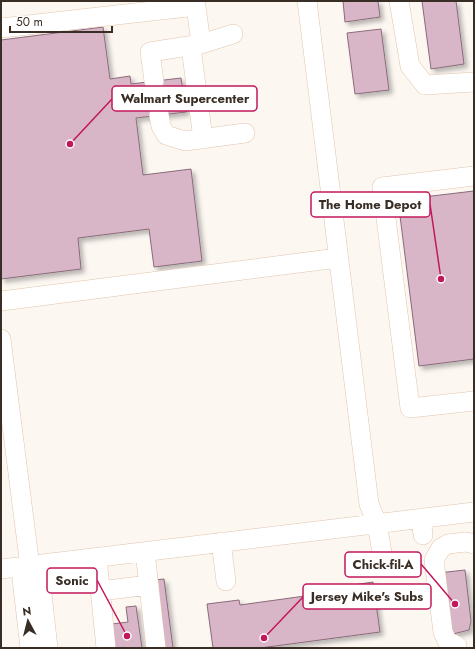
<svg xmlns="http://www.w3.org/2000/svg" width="475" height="649" font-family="Jost,sans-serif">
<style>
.building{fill:#d8b6c7;stroke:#8a6b7b;filter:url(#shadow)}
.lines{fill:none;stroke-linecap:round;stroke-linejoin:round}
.minor-tunnel{stroke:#d6cfc9;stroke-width:19;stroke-dasharray:19 10;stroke-linecap:butt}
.minor-casing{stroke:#e1c5ac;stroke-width:20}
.minor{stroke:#fff;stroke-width:19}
.leader{fill:none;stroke:#c2185b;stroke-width:1.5}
.callout-dot{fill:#c2185b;stroke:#fff;stroke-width:1.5}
.callout{fill:#fff;stroke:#c2185b;stroke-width:1.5}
.callout-label{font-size:13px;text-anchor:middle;font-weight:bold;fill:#392e25}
</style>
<defs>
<filter id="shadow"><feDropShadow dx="3.5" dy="3.5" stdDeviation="2" flood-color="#0004"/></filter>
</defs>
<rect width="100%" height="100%" fill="#fdf7f2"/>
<path class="building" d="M 343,1 L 378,1 L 380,17 L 345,22 Z
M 422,1 L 456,1 L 464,64 L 431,69 Z
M 103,27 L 110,79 L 130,76 L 131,84 L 181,78 L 186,112 L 136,118 L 143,175 L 191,169 L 202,261 L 154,267 L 149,229 L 78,238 L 81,269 L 1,279 L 1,40 Z
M 381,29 L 389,90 L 355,94 L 347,33 Z
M 474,191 L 474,359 L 419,366 L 398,200 Z
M 465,570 L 471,621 L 469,630 L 453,634 L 438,573 Z
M 164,579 L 173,648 L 162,648 L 154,580 Z
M 373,582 L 380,632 L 260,648 L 213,648 L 207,604 L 239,600 L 240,605 L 334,592 L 333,588 Z
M 136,606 L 142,648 L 115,648 L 112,624 L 128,622 L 126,607 Z"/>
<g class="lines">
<path class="minor-tunnel" d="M 154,81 L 159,115"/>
<defs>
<path id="minor" d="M 307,1 L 369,504 L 377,523 L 383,559
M 399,1 L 410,66 L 425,85 L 474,82
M 1,28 L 196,6 L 201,44 L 150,52 L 154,81
M 201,44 L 233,34
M 191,47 L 203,139
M 159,115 L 161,126 L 166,135 L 185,141 L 245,133
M 474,176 L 382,187 L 410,408 L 474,401
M 1,301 L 338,258
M 1,339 L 30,567 L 22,579 L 30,648
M 421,518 L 423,535
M 221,542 L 226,581
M 145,552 L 156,648
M 97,558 L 106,648
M 30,567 L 40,576 L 48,648
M 1,569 L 474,512
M 100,591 L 149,585
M 457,646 L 447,641 L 443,632 L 434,560 L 441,548 L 448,544 L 466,542 L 474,544"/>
</defs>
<use href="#minor" class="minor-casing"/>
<use href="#minor" class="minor"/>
</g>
<path class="leader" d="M70 144L112 99M441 279L430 204M455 604L421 564M127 636L97 580M264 638L303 597"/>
<g class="callout-dot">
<circle cx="70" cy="144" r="4"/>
<circle cx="441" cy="279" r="4"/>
<circle cx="455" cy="604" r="4"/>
<circle cx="127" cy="636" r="4"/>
<circle cx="264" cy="638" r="4"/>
</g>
<g class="callout">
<rect x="112" y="86" width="145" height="25" rx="4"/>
<rect x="311" y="192" width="119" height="25" rx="4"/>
<rect x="345" y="552" width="76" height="25" rx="4"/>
<rect x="47" y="568" width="50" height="25" rx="4"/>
<rect x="303" y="584" width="128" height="25" rx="4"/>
</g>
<g class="callout-label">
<text x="185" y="103">Walmart Supercenter</text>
<text x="370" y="209">The Home Depot</text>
<text x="383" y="569">Chick-fil-A</text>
<text x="72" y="585">Sonic</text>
<text x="367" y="601">Jersey Mike's Subs</text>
</g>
<rect width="475" height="649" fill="none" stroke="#392e25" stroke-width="4"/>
<g transform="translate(28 621) rotate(353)" stroke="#ffffff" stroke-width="3" paint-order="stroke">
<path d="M0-3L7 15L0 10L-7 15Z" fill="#392e25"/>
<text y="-6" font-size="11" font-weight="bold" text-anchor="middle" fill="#392e25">N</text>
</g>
<path d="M10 26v6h102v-6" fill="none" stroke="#392e25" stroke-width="2"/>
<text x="16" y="26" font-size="12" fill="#392e25" stroke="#ffffff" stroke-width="3" paint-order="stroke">50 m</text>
</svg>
